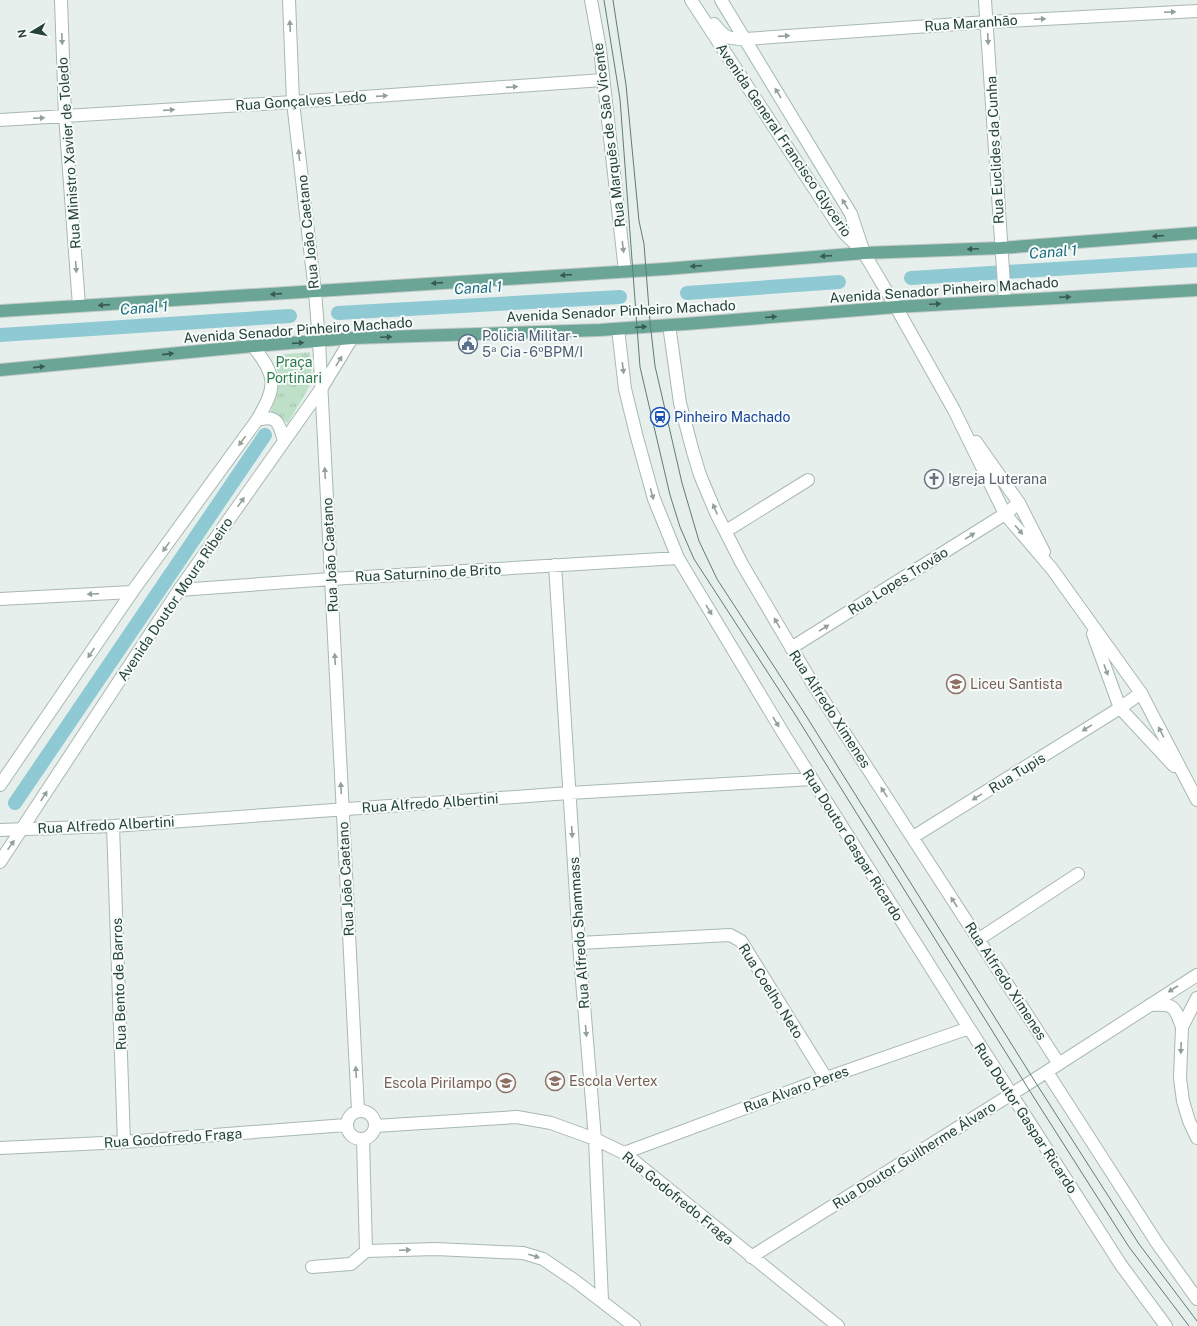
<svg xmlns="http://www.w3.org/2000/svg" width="1197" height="1326" font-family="'Public Sans',sans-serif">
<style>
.grass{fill:url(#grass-tufts)}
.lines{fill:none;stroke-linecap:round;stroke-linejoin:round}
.canal{stroke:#8ec9d4;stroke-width:14}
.minor-casing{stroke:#a8b8b2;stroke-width:14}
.tertiary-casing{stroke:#a8b8b2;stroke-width:14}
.secondary-casing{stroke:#a4bbb3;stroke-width:14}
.primary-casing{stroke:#c2cac8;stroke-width:14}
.minor{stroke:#fff;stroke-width:12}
.tertiary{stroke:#fff;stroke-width:12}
.secondary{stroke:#fff;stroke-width:12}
.primary{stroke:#6aa596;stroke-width:12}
.tram{stroke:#5f7d75;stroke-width:1}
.oneway{fill:#92a09c}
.oneway2{fill:#365b51}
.labels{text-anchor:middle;stroke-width:4;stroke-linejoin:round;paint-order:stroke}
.street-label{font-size:14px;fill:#24423a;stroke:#f7fbf9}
.service-label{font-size:14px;fill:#4e5e75;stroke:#f7fbf9;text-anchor:start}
.park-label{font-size:14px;fill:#2d7a4b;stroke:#f7fbf9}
.transit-label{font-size:14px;fill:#164399;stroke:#f7fbf9;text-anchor:start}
.worship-label{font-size:14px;fill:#5b616d;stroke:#f7fbf9;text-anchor:start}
.education-label{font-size:14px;fill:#785e54;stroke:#f7fbf9;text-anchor:start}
.water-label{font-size:15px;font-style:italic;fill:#1c6f80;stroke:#f7fbf9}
</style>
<defs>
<pattern id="grass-tufts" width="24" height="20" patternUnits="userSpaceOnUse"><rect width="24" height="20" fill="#bfe0c8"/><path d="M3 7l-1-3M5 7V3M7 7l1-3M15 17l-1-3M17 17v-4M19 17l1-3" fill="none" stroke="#a4c1ad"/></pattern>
</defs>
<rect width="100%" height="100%" fill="#e6efeb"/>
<path class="grass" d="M 310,352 L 312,382 L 288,423 L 271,412 L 278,381 L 276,355 Z"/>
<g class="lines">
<path class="canal" d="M 911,278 L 1197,260
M 687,293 L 839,282
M 338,313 L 620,297
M 0,335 L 290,316
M 15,803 L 265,435"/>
<defs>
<path id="minor" d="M 61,0 L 65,116 L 79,306
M 289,0 L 293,102 L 315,292 L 319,341 L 358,1111
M 591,0 L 600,49 L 625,271
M 745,39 L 987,22 L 1197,11
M 0,120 L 293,102 L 603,80
M 669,325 L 680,403 L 693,452 L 700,475 L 716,513 L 742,564 L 811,681 L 1059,1064
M 618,329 L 625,389 L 636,434 L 654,499 L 678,558 L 785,736 L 969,1028 L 1121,1265 L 1166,1326
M 726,531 L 808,480
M 555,565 L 579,943 L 595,1139 L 602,1300
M 179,590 L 331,579 L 678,558
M 0,599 L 132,592
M 791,648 L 1005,514 L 1019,503
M 113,826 L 124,1142
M 0,830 L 113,826 L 569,793 L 812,779
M 913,837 L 1120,708 L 1141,693
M 979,939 L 1078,874
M 579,943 L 730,935 L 741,941 L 826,1078
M 1047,1072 L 1157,1243 L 1197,1299
M347 1125a14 14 0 1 1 28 0a14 14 0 1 1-28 0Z
M 375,1126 L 517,1117 L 551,1123 L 595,1139 L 624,1153 L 838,1326
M 363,1139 L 366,1251
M 0,1148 L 124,1142 L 346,1125
M 624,1153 L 826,1078 L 969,1028
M 751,1257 L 1026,1085 L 1197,975
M 312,1267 L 351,1264 L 366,1251 L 436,1249 L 523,1253 L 543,1259 L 574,1280 L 634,1326"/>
<path id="tertiary" d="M 985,0 L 1005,300
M 896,307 L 954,410 L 1005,514 L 1052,569 L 1141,693 L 1197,800
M 257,420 C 277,414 279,423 284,441
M 976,442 L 1019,503 L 1044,552
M 1093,634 L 1120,708 L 1174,766
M 0,785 L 132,592 L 257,420 C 277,386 277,377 253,346
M 0,862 L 179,590 L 321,389 L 352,338
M 1197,998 L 1182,1027 L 1180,1078 L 1183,1101 L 1189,1121 L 1197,1138
M 1150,1005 C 1174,1004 1174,1005 1182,1027"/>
<path id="secondary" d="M 691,0 L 836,222 L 846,235 L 864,252
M 721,0 L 851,214 L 864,253 L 896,307
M 714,24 C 725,38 728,39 745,39"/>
<path id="primary" d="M 0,311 L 665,269 L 864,253 L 1001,248 L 1197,233
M 0,370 L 253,346 L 352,338 L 600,330 L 685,324 L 896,307 L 1197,290"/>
</defs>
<use href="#minor" class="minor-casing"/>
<use href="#tertiary" class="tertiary-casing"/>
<use href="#secondary" class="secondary-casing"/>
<use href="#primary" class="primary-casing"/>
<use href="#minor" class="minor"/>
<use href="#tertiary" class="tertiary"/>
<use href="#secondary" class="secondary"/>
<use href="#primary" class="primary"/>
<path class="tram" d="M 604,0 L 620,99 L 640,367 L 670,495 L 680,527 L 694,559 L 796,716 L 1026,1085 L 1129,1247 L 1189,1326
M 613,0 L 626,85 L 639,221 L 644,244 L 650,322 L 655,366 L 682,483 L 699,541 L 717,579 L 803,711 L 1034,1080 L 1139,1244 L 1197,1321"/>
</g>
<defs><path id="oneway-solid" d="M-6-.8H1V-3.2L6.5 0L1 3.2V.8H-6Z"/></defs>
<g class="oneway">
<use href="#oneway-solid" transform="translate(1170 12) rotate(-3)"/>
<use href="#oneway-solid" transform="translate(1040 19) rotate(-3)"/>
<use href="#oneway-solid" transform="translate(290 26) rotate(-93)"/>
<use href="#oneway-solid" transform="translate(784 36) rotate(-4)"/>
<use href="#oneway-solid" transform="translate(62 39) rotate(88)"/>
<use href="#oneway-solid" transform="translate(988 39) rotate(87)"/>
<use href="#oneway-solid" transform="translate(512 87) rotate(-4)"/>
<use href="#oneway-solid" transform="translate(778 93) rotate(-121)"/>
<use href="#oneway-solid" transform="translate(382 96) rotate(-4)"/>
<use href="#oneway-solid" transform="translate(169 110) rotate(-4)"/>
<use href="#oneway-solid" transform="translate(39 118) rotate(-3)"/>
<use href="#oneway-solid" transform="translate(299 155) rotate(-96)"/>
<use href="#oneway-solid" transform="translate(845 204) rotate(-121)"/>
<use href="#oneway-solid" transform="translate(623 247) rotate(83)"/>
<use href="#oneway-solid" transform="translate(76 267) rotate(86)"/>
<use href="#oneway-solid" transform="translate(339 361) rotate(-59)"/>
<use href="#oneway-solid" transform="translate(623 368) rotate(83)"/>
<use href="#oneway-solid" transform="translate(242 441) rotate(126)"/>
<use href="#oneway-solid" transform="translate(325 473) rotate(-93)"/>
<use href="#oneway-solid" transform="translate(652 494) rotate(74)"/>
<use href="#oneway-solid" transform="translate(241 502) rotate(-55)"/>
<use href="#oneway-solid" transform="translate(715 509) rotate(-113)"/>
<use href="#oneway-solid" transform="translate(1019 530) rotate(49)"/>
<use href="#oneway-solid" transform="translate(970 536) rotate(-32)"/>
<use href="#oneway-solid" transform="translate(166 547) rotate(126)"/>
<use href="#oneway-solid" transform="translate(93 594) rotate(177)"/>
<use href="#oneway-solid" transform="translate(709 610) rotate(59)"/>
<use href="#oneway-solid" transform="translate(777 623) rotate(-120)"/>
<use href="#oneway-solid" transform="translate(824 628) rotate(-32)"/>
<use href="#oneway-solid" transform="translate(91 653) rotate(124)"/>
<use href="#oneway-solid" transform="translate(335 659) rotate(-93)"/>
<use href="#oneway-solid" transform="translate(1106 670) rotate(70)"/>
<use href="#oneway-solid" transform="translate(776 722) rotate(59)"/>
<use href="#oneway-solid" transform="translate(1087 728) rotate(148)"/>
<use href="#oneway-solid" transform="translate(1161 732) rotate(-118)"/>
<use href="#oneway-solid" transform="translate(341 788) rotate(-93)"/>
<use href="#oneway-solid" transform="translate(884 792) rotate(-123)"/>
<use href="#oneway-solid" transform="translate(44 796) rotate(-57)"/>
<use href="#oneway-solid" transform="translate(977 797) rotate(148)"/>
<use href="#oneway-solid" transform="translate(572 832) rotate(86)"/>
<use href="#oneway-solid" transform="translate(11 845) rotate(-55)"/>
<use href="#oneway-solid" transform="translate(954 902) rotate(-123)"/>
<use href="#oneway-solid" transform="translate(1173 989) rotate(147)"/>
<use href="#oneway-solid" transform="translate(586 1031) rotate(85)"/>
<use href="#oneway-solid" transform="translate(1181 1048) rotate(92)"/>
<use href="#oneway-solid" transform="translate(356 1072) rotate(-93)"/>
<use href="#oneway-solid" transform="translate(405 1250) rotate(-2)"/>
<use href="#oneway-solid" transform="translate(534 1256) rotate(17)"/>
</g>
<g class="oneway2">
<use href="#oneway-solid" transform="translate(1158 236) rotate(175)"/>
<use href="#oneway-solid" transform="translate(973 249) rotate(178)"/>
<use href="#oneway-solid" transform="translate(826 256) rotate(176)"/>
<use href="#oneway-solid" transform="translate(696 266) rotate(176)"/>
<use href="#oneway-solid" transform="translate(566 275) rotate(176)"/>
<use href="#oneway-solid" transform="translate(437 283) rotate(176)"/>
<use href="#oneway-solid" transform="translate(276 294) rotate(176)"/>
<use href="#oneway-solid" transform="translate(1065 297) rotate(-3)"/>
<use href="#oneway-solid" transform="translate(935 304) rotate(-3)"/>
<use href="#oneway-solid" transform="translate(104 305) rotate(176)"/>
<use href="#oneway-solid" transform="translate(771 317) rotate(-5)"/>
<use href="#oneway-solid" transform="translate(641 327) rotate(-5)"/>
<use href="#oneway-solid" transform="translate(386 337) rotate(-2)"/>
<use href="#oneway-solid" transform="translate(298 343) rotate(-4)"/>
<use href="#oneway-solid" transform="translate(168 354) rotate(-6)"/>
<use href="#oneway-solid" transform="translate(39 367) rotate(-6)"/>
</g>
<defs>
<symbol id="civic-ring" viewBox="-11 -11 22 22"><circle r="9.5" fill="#f7fbf9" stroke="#5c6f8a" stroke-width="1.5"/><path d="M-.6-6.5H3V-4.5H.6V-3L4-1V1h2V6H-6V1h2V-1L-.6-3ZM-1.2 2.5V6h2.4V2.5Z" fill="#5c6f8a"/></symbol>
<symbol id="station-ring" viewBox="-11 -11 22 22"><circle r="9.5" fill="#f7fbf9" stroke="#1a4fb4" stroke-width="1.5"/><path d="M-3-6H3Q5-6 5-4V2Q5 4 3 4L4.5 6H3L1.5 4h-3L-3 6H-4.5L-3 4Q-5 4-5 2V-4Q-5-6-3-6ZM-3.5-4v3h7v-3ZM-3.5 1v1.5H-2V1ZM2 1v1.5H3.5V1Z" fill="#1a4fb4"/></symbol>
<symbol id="church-ring" viewBox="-11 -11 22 22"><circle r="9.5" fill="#f7fbf9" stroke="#6b7280" stroke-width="1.5"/><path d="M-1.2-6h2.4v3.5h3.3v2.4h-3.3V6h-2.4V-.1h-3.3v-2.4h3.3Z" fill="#6b7280"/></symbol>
<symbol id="school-ring" viewBox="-11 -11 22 22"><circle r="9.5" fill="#f7fbf9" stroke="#8d6e63" stroke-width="1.5"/><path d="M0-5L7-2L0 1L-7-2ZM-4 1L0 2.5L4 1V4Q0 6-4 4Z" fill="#8d6e63"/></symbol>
</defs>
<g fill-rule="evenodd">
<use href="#civic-ring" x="457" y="333" width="22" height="22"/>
<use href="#station-ring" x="649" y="406" width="22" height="22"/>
<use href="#church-ring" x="923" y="468" width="22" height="22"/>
<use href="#school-ring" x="945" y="673" width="22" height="22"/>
<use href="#school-ring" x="544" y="1070" width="22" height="22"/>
<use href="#school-ring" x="495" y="1072" width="22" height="22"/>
</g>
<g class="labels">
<g class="street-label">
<text transform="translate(971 23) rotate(-4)" y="5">Rua Maranhão</text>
<text transform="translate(301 101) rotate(-4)" y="5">Rua Gonçalves Ledo</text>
<text transform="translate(609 135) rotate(-97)" y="5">Rua Marquês de São Vicente</text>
<text transform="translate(784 140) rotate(56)" y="5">Avenida General Francisco Glycerio</text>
<text transform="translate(995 150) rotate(-93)" y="5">Rua Euclides da Cunha</text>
<text transform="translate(69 153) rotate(-94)" y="5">Rua Ministro Xavier de Toledo</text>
<text transform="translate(308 232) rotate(-96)" y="5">Rua João Caetano</text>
<text transform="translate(944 290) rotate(-4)" y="5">Avenida Senador Pinheiro Machado</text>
<text transform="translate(621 311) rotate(-3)" y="5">Avenida Senador Pinheiro Machado</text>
<text transform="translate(298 330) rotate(-4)" y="5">Avenida Senador Pinheiro Machado</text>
<text transform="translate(330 555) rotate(-93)" y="5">Rua João Caetano</text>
<text transform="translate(428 573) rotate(-3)" y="5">Rua Saturnino de Brito</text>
<text transform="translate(898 581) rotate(-32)" y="5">Rua Lopes Trovão</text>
<text transform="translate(175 599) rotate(-56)" y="5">Avenida Doutor Moura Ribeiro</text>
<text transform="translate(830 709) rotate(57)" y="5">Rua Alfredo Ximenes</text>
<text transform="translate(1017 773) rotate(-32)" y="5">Rua Tupis</text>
<text transform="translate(430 803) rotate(-4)" y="5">Rua Alfredo Albertini</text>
<text transform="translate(106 825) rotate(-3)" y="5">Rua Alfredo Albertini</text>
<text transform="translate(853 845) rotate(58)" y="5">Rua Doutor Gaspar Ricardo</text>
<text transform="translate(346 879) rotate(-93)" y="5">Rua João Caetano</text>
<text transform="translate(579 933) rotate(-94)" y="5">Rua Alfredo Shammass</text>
<text transform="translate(1006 981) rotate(57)" y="5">Rua Alfredo Ximenes</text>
<text transform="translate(119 984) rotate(-92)" y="5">Rua Bento de Barros</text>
<text transform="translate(771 991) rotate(58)" y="5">Rua Coelho Neto</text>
<text transform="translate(796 1089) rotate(-20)" y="5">Rua Alvaro Peres</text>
<text transform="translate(1026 1118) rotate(57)" y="5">Rua Doutor Gaspar Ricardo</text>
<text transform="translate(173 1138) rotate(-4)" y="5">Rua Godofredo Fraga</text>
<text transform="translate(914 1155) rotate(-32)" y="5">Rua Doutor Guilherme Álvaro</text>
<text transform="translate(678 1198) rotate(39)" y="5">Rua Godofredo Fraga</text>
</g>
<g class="service-label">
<text x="482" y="341">Policia Militar -<tspan x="482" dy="16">5ª Cia - 6ºBPM/I</tspan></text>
</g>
<g class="park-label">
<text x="294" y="367">Praça<tspan x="294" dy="16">Portinari</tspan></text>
</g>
<g class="transit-label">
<text x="674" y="422">Pinheiro Machado</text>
</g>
<g class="worship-label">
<text x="948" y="484">Igreja Luterana</text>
</g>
<g class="education-label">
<text x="970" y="689">Liceu Santista</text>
<text x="569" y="1086">Escola Vertex</text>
<text x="492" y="1088" text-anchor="end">Escola Pirilampo</text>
</g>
<g class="water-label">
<text transform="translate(1053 252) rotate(-4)" y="5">Canal 1</text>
<text transform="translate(478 288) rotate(-3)" y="5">Canal 1</text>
<text transform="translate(144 308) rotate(-4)" y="5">Canal 1</text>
</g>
</g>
<g transform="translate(32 32) rotate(260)" stroke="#f7fbf9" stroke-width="3" paint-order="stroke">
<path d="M0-3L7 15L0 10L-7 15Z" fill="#24423a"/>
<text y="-6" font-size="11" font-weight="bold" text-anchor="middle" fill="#24423a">N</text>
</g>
</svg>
